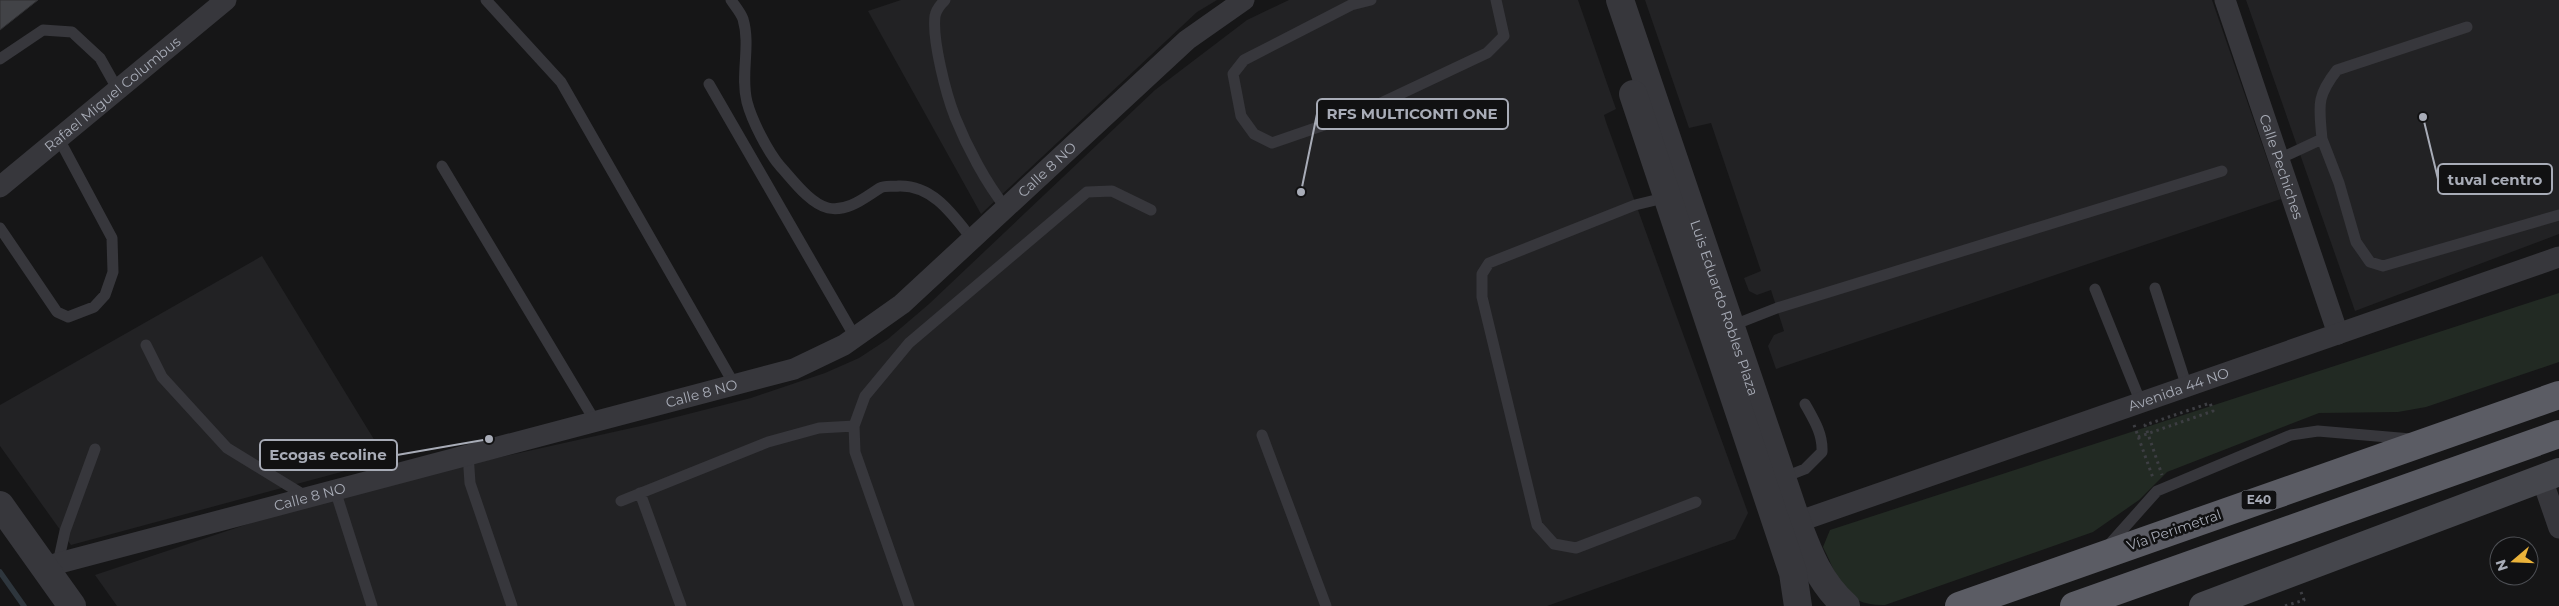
<svg xmlns="http://www.w3.org/2000/svg" width="2559" height="606" font-family="Montserrat,sans-serif">
<style>
.built{fill:#222224}
.green{fill:#222a23}
.lines{fill:none;stroke-linecap:round;stroke-linejoin:round}
.stream{stroke:#2e363d;stroke-width:5.5}
.building{fill:#424347;stroke:#303033}
.path{stroke:#3d3e43;stroke-width:3;stroke-dasharray:2.5 4;stroke-linecap:butt}
.service{stroke:#37373c;stroke-width:11}
.minor{stroke:#37373c;stroke-width:21}
.tertiary{stroke:#37373c;stroke-width:28}
.secondary{stroke:#45464c;stroke-width:28}
.trunk{stroke:#5b5c64;stroke-width:28}
.labels{text-anchor:middle;stroke-width:5;stroke-linejoin:round;paint-order:stroke}
.shield{fill:#111112;stroke:#7b7e86;stroke-width:1}
.shield-label{font-size:12px;font-weight:bold;fill:#a8acb7}
.street-label{font-size:14px;fill:#a8acb7;stroke:#111112}
.leader{fill:none;stroke:#a8acb7;stroke-width:2}
.callout-dot{fill:#a8acb7;stroke:#111112;stroke-width:2}
.callout{fill:#111112;stroke:#a8acb7;stroke-width:2}
.callout-label{font-size:15px;text-anchor:middle;font-weight:bold;fill:#a8acb7}
</style>
<rect width="100%" height="100%" fill="#161617"/>
<path class="built" d="M 901,0 L 1217,0 L 1197,12 L 981,214 L 868,11 Z
M 1289,0 L 1578,0 L 1616,109 L 1604,115 L 1606,122 L 1748,513 L 1735,539 L 1547,606 L 117,606 L 95,575 L 344,492 L 645,425 L 751,398 L 825,373 L 859,358 L 888,339 L 929,304 L 1155,90 L 1247,20 Z
M 1645,0 L 2212,0 L 2281,199 L 1776,369 L 1768,346 L 1774,335 L 1784,331 L 1771,290 L 1757,295 L 1749,291 L 1744,278 L 1761,271 L 1711,123 L 1689,128 Z
M 2246,0 L 2559,0 L 2559,234 L 2355,311 Z
M 262,256 L 378,446 L 382,461 L 71,545 L 0,446 L 0,405 Z"/>
<path class="green" d="M 2559,293 L 2559,362 L 2426,407 L 2398,412 L 2319,413 L 2167,472 L 2139,500 L 2093,532 L 1885,605 C 1842,606 1840,580 1823,547 L 1830,530 Z"/>
<g class="lines">
<path class="stream" d="M 0,572 L 24,606"/>
</g>
<path class="building" d="M 0,0 L 38,0 L 0,30 Z"/>
<g class="lines">
<path class="path" d="M 2134,425 L 2153,478
M 2138,437 L 2213,411 L 2210,403 L 2145,425 L 2162,475
M 2285,606 L 2304,600 L 2301,592"/>
<path class="service" d="M 486,0 L 561,82 L 734,384
M 731,0 C 735,6 741,13 743,19 C 751,46 740,75 747,102 C 752,121 768,152 780,166 C 792,179 810,204 828,208 C 848,212 864,198 880,188 C 885,185 893,187 899,186 C 933,185 953,215 972,239
M 945,0 C 941,4 936,10 935,16 C 932,40 946,94 955,117 C 967,147 986,183 1006,208
M 1371,0 L 1351,5 L 1244,60 L 1233,74 L 1241,116 L 1254,134 L 1272,143 L 1362,112 L 1487,53 L 1504,36 L 1496,0
M 0,59 L 43,30 L 72,32 L 100,58 L 118,90
M 709,84 L 855,337
M 2322,139 L 2339,183 L 2356,242 L 2370,262 L 2383,266 L 2559,215
M 2279,159 L 2322,139 C 2319,105 2316,97 2337,70 L 2467,27
M 442,166 L 595,421
M 1668,197 L 1635,205 L 1489,263 L 1482,274 L 1482,297 L 1537,525 L 1554,544 L 1576,548 L 1696,502
M 0,228 L 57,312 L 68,317 L 94,307 L 105,295 L 113,272 L 112,238 L 59,139
M 2155,288 L 2187,387
M 2095,289 L 2141,403
M 1731,326 L 1777,308 L 2222,171
M 146,345 L 162,377 L 227,448 L 307,497
M 1262,435 L 1326,606
M 468,454 L 470,483 L 512,606
M 1782,478 L 1805,469 L 1822,452 C 1823,434 1814,420 1805,404
M 335,490 L 372,606
M 640,493 L 681,606
M 621,501 L 768,442 L 819,428 L 854,426
M 2108,546 L 2157,491 L 2291,435 L 2318,431 L 2411,439
M 58,563 L 65,531 L 95,449
M 909,606 L 855,452 L 854,426 L 865,396 L 909,343 L 1087,192 L 1112,191 L 1151,210"/>
<g class="minor">
<path id="s1" d="M 2225,0 L 2338,334"/>
<path id="s2" d="M 0,187 L 226,0"/>
<path d="M 2542,479 L 2559,528"/>
<path id="s3" d="M 1797,522 L 2559,257"/>
<path id="s4" d="M 44,567 L 794,369 L 844,345 L 902,304 L 1187,40 L 1244,0"/>
</g>
<g class="tertiary">
<path id="s5" d="M 1620,0 L 1797,522 C 1809,554 1820,583 1846,606"/>
<path d="M 1633,94 L 1793,573 L 1798,606"/>
<path d="M 0,505 L 72,606"/>
</g>
<path class="secondary" d="M 2203,606 L 2559,472"/>
<path class="trunk" d="M 1959,606 L 2559,395
M 2074,606 L 2559,434"/>
</g>
<g class="labels">
<rect class="shield" x="2241.5" y="490.5" width="35" height="19" rx="4"/>
<g class="shield-label">
<text x="2259" y="504">E40</text>
</g>
<g class="street-label">
<text dy="5" stroke="none"><textPath href="#s2" startOffset="146">Rafael Miguel Columbus</textPath></text>
<text dy="5" stroke="none"><textPath href="#s1" startOffset="176">Calle Pechiches</textPath></text>
<text dy="5" stroke="none"><textPath href="#s4" startOffset="1100">Calle 8 NO</textPath></text>
<text dy="5" stroke="none"><textPath href="#s5" startOffset="325">Luis Eduardo Robles Plaza</textPath></text>
<text dy="5" stroke="none"><textPath href="#s3" startOffset="404">Avenida 44 NO</textPath></text>
<text dy="5" stroke="none"><textPath href="#s4" startOffset="680">Calle 8 NO</textPath></text>
<text dy="5" stroke="none"><textPath href="#s4" startOffset="275">Calle 8 NO</textPath></text>
<text transform="translate(2174 530) rotate(-19)" y="5">Vía Perimetral</text>
</g>
</g>
<path class="leader" d="M1301 192L1317 114M2423 117L2438 179M489 439L397 455"/>
<g class="callout-dot">
<circle cx="1301" cy="192" r="5"/>
<circle cx="2423" cy="117" r="5"/>
<circle cx="489" cy="439" r="5"/>
</g>
<g class="callout">
<rect x="1317" y="99" width="191" height="30" rx="5"/>
<rect x="2438" y="164" width="114" height="30" rx="5"/>
<rect x="260" y="440" width="137" height="30" rx="5"/>
</g>
<g class="callout-label">
<text x="1412" y="119">RFS MULTICONTI ONE</text>
<text x="2495" y="185">tuval centro</text>
<text x="328" y="460">Ecogas ecoline</text>
</g>
<g transform="translate(2514 561) rotate(251)"><circle r="24" fill="#111112" stroke="#4d4f54"/>
<path d="M0-4L9 19L0 12L-9 19Z" fill="#ebb33a"/>
<text y="-8" font-size="14" font-weight="bold" text-anchor="middle" fill="#a8acb7">N</text>
</g>
</svg>
